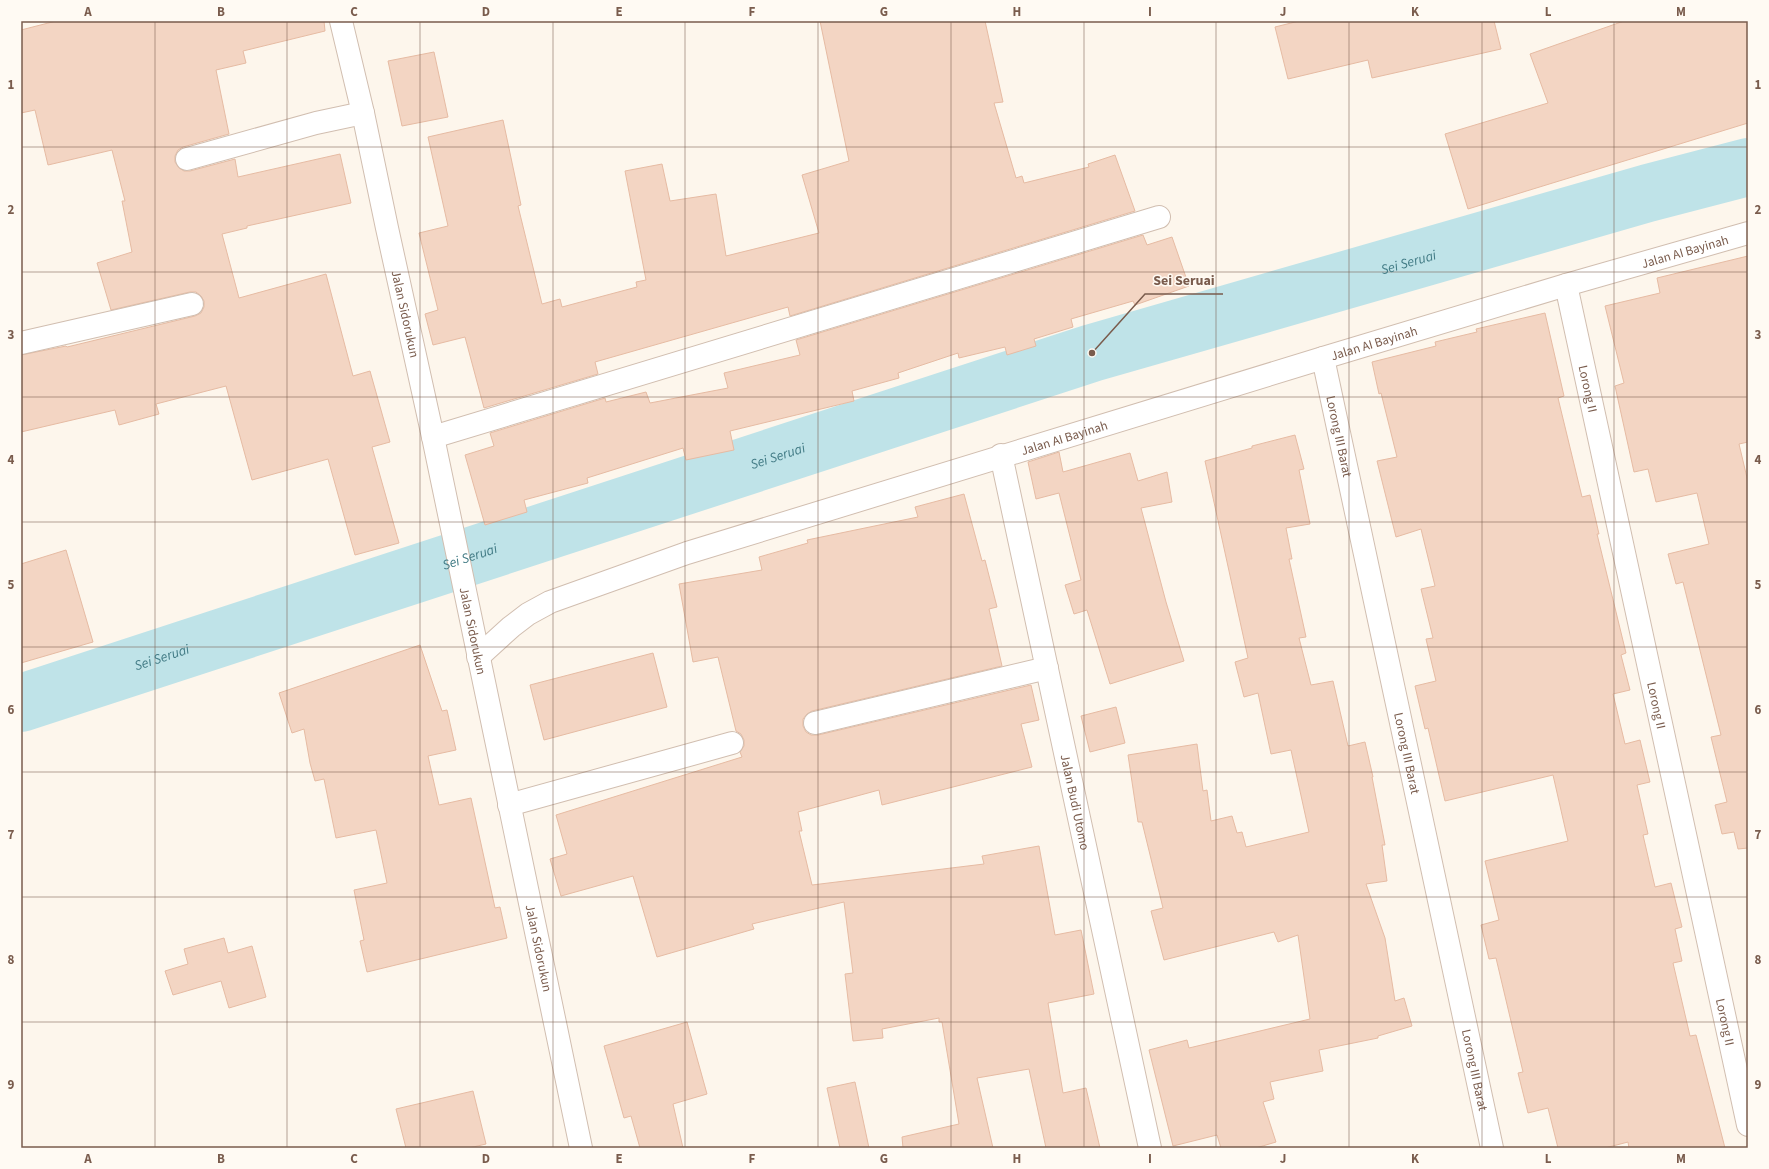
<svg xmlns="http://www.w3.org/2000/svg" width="1769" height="1169" font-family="'Source Sans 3',sans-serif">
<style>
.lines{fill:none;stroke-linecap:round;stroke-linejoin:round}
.river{stroke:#bfe3e8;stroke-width:58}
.building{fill:#f3d5c3;stroke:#e6bba3}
.minor-casing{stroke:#d1beb0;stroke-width:24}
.minor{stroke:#fff;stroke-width:22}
.grid{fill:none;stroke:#7a5c4d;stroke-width:1;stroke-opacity:0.55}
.labels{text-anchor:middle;stroke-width:3;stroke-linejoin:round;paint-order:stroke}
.street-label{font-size:13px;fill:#7a5c4d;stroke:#fffaf3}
.water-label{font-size:14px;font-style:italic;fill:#437c86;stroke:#fffaf3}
.leader{fill:none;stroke:#7a5c4d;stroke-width:1.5}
.callout-dot{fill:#7a5c4d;stroke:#fffaf3;stroke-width:1.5}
.callout-label{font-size:14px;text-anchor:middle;font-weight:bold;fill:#7a5c4d;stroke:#fffaf3;stroke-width:3;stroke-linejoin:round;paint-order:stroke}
.neatline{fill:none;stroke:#7a5c4d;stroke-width:1.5}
.grid-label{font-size:13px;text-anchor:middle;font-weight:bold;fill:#7a5c4d}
</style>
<rect width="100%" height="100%" fill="#fdf6ec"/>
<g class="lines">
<path class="river" id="s1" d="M 21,703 L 1092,353 L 1648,193 L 1748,167"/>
</g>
<path class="building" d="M 56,21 L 324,21 L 325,31 L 243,51 L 246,63 L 216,70 L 229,134 L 183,147 L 178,150 L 175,156 L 175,162 L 179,168 L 184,171 L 190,171 L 235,159 L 238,177 L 340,154 L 351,203 L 247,226 L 247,228 L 222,234 L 239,298 L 326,274 L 353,376 L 370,371 L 390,442 L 372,447 L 399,543 L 355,555 L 328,459 L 252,480 L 226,386 L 156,404 L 159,414 L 119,425 L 115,410 L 21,432 L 21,355 L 66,346 L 67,347 L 195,316 L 201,313 L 204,307 L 204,301 L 201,296 L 196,292 L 190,292 L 111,310 L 97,263 L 132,252 L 122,201 L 125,201 L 112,150 L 48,165 L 35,110 L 21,113 L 21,30 Z
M 820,21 L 985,21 L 1003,102 L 994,103 L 1016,178 L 1022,176 L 1024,183 L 1089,167 L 1088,164 L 1115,155 L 1135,211 L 790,316 L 788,307 L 595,362 L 598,374 L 484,408 L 465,337 L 433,345 L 425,314 L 438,310 L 419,233 L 448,226 L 428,137 L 503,120 L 521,205 L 518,206 L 542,304 L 560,299 L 562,307 L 637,287 L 636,282 L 646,280 L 625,171 L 662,164 L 670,201 L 716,194 L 726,256 L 819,233 L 802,175 L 849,161 Z
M 1299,21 L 1494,21 L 1501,49 L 1372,78 L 1368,60 L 1288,79 L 1275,27 Z
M 1624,21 L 1748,21 L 1748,123 L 1468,209 L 1445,134 L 1548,103 L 1530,54 Z
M 434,52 L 448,117 L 402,126 L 388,61 Z
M 1143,235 L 1147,245 L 1172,237 L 1189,286 L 1135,305 L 1133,301 L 1071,319 L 1073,327 L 1034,339 L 1036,346 L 1007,355 L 1005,347 L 959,358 L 958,353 L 898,373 L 899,378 L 852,391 L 854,401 L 730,431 L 734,450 L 686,460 L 683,448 L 587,478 L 588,483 L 524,500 L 527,512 L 485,525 L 465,455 L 494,446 L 490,433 L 605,398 L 606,402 L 646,392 L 650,403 L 728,388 L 724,373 L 800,355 L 796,340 Z
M 1748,256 L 1748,442 L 1739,444 L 1748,482 L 1748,848 L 1738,849 L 1734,832 L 1722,834 L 1715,805 L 1727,802 L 1711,737 L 1721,735 L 1683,582 L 1676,584 L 1668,554 L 1709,544 L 1697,493 L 1656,502 L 1648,469 L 1634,472 L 1615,386 L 1624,383 L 1605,306 L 1660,293 L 1657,278 Z
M 1545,313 L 1564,396 L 1558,398 L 1582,497 L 1590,495 L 1599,534 L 1597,534 L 1626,653 L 1621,655 L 1630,690 L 1613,694 L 1625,744 L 1640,740 L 1650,782 L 1637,785 L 1648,834 L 1643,835 L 1655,887 L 1671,883 L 1682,927 L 1675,929 L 1682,961 L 1673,963 L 1690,1036 L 1696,1035 L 1725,1148 L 1629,1148 L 1628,1142 L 1605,1148 L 1558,1148 L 1548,1108 L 1528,1113 L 1518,1073 L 1523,1072 L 1496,958 L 1489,959 L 1481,925 L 1499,920 L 1485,861 L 1568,841 L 1553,775 L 1445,801 L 1428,728 L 1425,729 L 1415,686 L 1436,681 L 1426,639 L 1433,638 L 1421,589 L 1435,586 L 1421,529 L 1396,537 L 1377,461 L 1397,457 L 1381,393 L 1379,394 L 1372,362 L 1436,346 L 1435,342 L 1477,332 L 1476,329 Z
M 1295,435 L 1304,469 L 1299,470 L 1310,524 L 1286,528 L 1292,559 L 1289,559 L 1306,637 L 1299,638 L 1311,685 L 1333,681 L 1348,746 L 1365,742 L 1373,777 L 1372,777 L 1385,845 L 1382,845 L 1387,881 L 1366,884 L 1385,938 L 1395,1001 L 1404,998 L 1412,1026 L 1378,1036 L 1378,1038 L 1319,1050 L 1323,1071 L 1270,1082 L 1274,1099 L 1263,1102 L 1276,1142 L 1256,1148 L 1221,1148 L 1217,1135 L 1173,1146 L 1149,1050 L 1187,1040 L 1189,1048 L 1310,1019 L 1298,935 L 1278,942 L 1274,932 L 1164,960 L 1151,911 L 1163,908 L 1142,822 L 1138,822 L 1128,755 L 1197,744 L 1203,791 L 1207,790 L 1211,821 L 1232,816 L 1237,833 L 1242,832 L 1246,847 L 1309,832 L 1291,750 L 1271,754 L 1258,693 L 1244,697 L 1235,662 L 1248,658 L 1205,461 L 1252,448 L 1252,446 Z
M 1059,452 L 1063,472 L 1130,453 L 1138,481 L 1167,472 L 1172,502 L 1141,508 L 1166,602 L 1184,661 L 1110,684 L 1087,610 L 1074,614 L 1065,585 L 1081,580 L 1059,493 L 1036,499 L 1028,462 Z
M 964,494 L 982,561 L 985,560 L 997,607 L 989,609 L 1002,666 L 812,711 L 807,714 L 803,719 L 803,726 L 806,732 L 811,735 L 818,735 L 1031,685 L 1039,720 L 1021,724 L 1032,767 L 882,805 L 879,790 L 798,812 L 802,831 L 799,831 L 812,885 L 984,864 L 982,856 L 1039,846 L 1055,935 L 1081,930 L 1094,994 L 1048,1003 L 1063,1093 L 1086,1088 L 1100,1148 L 1046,1148 L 1029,1069 L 977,1078 L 993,1148 L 903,1148 L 902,1137 L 959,1124 L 942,1022 L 939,1022 L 939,1018 L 882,1029 L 883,1038 L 853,1041 L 845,974 L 853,973 L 844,902 L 752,924 L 754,929 L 657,957 L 633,876 L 561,896 L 550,859 L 567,854 L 556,815 L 742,757 L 740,752 L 744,746 L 744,740 L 741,734 L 736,731 L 718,657 L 693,662 L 679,584 L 762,570 L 759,557 L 808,543 L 807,540 L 918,517 L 915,507 Z
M 66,550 L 93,642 L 21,663 L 21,564 Z
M 420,645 L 442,711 L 447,710 L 456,750 L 428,756 L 439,805 L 471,798 L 495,908 L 500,907 L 507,938 L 367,972 L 360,941 L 364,940 L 354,890 L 387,883 L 376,830 L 336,838 L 324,779 L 315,781 L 310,763 L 304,729 L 292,733 L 279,693 Z
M 653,653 L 667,707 L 544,740 L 530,685 Z
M 1116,707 L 1125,743 L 1090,752 L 1081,716 Z
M 224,938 L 228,953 L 252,946 L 266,997 L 229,1008 L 221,981 L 173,995 L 165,971 L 188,964 L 184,949 Z
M 687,1022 L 707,1094 L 673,1104 L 683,1148 L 640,1148 L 631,1116 L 624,1118 L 604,1046 Z
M 855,1082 L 869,1148 L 840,1148 L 827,1088 Z
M 473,1091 L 486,1144 L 469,1148 L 406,1148 L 396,1109 Z"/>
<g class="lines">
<defs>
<g id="minor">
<path id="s2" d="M 341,21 L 363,113 L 387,228 L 433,437 L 581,1148"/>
<path d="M 187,159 L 316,123 L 363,113"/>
<path id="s3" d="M 1566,285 L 1748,1125"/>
<path d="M 21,343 L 192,304"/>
<path id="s4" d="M 1323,358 L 1492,1148"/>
<path d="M 433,437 L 1159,217"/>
<path id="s5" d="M 1001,455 L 1150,1148"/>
<path id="s6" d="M 478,657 L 511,627 L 528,614 L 550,602 L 687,553 L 1323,358 L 1566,285 L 1748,233"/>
<path d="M 815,723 L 1047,668"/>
<path d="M 509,805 L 732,743"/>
</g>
</defs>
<use href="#minor" class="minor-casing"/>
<use href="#minor" class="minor"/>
</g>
<path class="grid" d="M 155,21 L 155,1148M 287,21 L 287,1148M 420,21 L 420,1148M 553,21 L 553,1148M 685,21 L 685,1148M 818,21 L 818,1148M 951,21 L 951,1148M 1084,21 L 1084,1148M 1216,21 L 1216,1148M 1349,21 L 1349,1148M 1482,21 L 1482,1148M 1614,21 L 1614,1148M 21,147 L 1748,147M 21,272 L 1748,272M 21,397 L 1748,397M 21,522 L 1748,522M 21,647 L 1748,647M 21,772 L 1748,772M 21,897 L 1748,897M 21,1022 L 1748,1022"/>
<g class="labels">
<g class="street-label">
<text dy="5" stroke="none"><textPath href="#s6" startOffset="1279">Jalan AI Bayinah</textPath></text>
<text dy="5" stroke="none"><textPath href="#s2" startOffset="300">Jalan Sidorukun</textPath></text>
<text dy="5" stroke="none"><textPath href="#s6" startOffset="955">Jalan AI Bayinah</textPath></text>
<text dy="5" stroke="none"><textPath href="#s3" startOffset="106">Lorong II</textPath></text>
<text dy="5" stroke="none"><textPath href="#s6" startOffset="631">Jalan AI Bayinah</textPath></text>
<text dy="5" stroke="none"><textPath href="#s4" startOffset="80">Lorong III Barat</textPath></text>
<text dy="5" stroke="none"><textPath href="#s2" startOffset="624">Jalan Sidorukun</textPath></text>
<text dy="5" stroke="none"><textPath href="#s3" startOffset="430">Lorong II</textPath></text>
<text dy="5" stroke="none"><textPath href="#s4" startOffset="404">Lorong III Barat</textPath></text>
<text dy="5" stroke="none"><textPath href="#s5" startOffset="355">Jalan Budi Utomo</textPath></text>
<text dy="5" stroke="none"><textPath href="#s2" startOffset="948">Jalan Sidorukun</textPath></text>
<text dy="5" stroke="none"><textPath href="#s3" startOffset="754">Lorong II</textPath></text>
<text dy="5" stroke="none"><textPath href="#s4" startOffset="728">Lorong III Barat</textPath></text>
</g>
<g class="water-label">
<text dy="5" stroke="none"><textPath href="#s1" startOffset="1456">Sei Seruai</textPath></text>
<text dy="5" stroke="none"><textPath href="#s1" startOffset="796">Sei Seruai</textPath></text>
<text dy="5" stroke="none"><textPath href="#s1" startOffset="472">Sei Seruai</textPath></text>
<text dy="5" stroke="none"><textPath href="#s1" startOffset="148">Sei Seruai</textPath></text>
</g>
</g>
<path class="leader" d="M1092 353L1145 294H1223"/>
<circle class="callout-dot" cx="1092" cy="353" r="4"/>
<g class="callout-label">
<text x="1184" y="285">Sei Seruai</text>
</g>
<rect width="1769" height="1169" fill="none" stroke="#fffaf3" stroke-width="44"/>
<rect x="22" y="22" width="1725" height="1125" class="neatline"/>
<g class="grid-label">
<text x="88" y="16">A</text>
<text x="221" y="16">B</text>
<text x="354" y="16">C</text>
<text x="486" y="16">D</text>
<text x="619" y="16">E</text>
<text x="752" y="16">F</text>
<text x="884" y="16">G</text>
<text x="1017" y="16">H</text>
<text x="1150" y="16">I</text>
<text x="1283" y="16">J</text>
<text x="1415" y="16">K</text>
<text x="1548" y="16">L</text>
<text x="1681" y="16">M</text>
<text x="11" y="89">1</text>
<text x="1758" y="89">1</text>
<text x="11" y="214">2</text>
<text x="1758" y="214">2</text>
<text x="11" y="339">3</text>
<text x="1758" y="339">3</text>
<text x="11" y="464">4</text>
<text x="1758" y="464">4</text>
<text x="11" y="589">5</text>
<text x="1758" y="589">5</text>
<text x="11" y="714">6</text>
<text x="1758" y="714">6</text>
<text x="11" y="839">7</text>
<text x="1758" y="839">7</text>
<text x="11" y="964">8</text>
<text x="1758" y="964">8</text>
<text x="11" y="1089">9</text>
<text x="1758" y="1089">9</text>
<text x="88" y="1163">A</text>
<text x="221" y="1163">B</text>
<text x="354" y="1163">C</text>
<text x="486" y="1163">D</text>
<text x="619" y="1163">E</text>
<text x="752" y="1163">F</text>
<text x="884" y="1163">G</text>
<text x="1017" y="1163">H</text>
<text x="1150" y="1163">I</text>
<text x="1283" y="1163">J</text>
<text x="1415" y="1163">K</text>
<text x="1548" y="1163">L</text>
<text x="1681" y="1163">M</text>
</g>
</svg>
